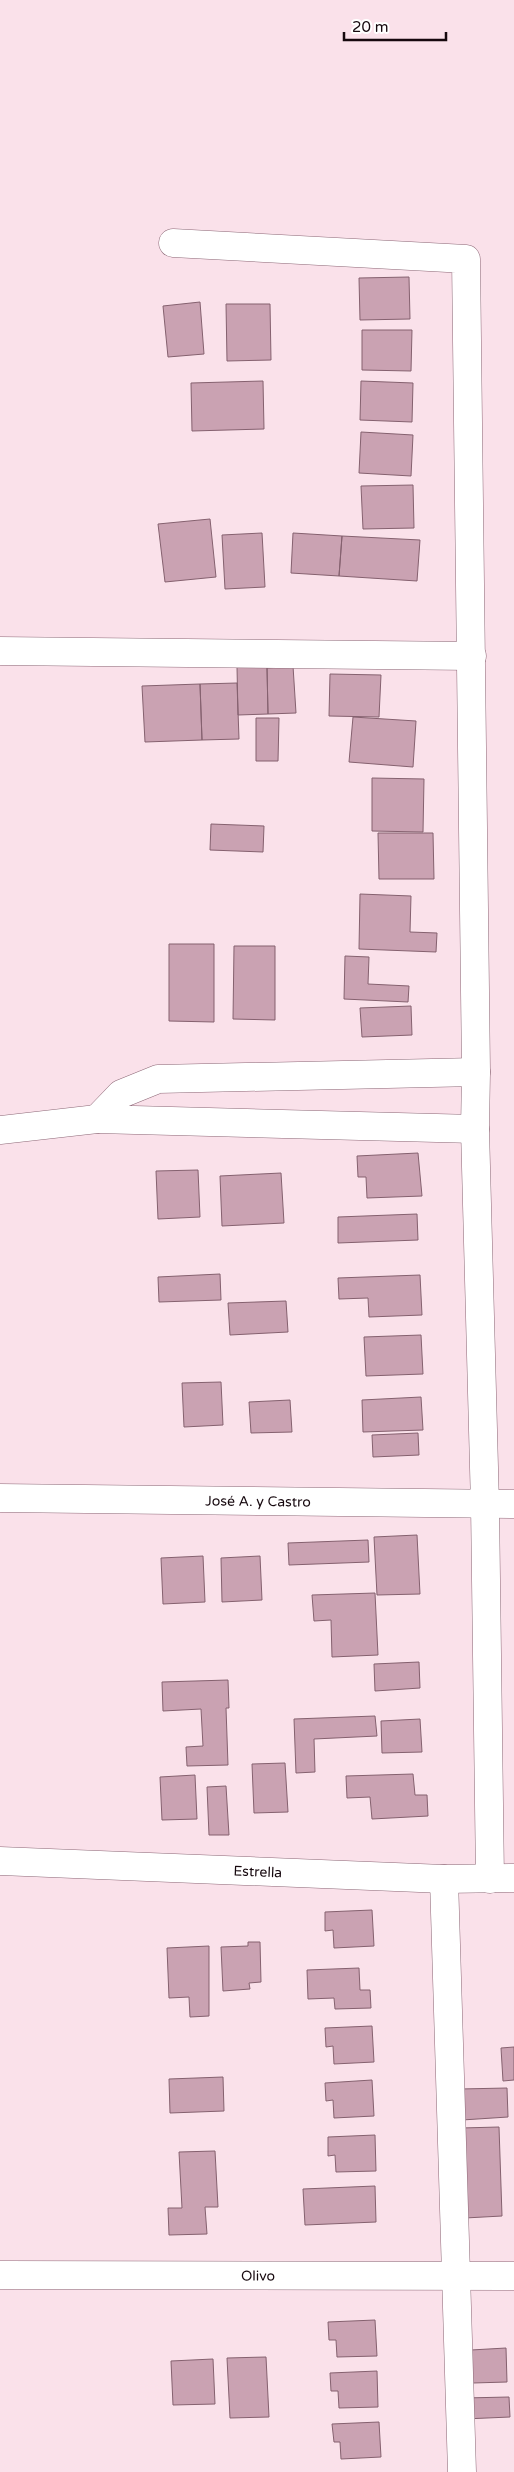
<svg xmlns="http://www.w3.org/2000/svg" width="514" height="2472" font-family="'Varela Round',sans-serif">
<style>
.building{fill:#caa2b2;stroke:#85616f}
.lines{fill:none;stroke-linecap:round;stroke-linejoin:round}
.minor-casing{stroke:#8d6877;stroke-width:29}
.minor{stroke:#fff;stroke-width:28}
.labels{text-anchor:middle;stroke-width:4.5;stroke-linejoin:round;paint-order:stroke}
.street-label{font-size:14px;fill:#16080e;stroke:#fff}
</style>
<rect width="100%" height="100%" fill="#fae1ea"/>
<path class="building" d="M 409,277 L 410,319 L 360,320 L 359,278 Z
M 200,302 L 204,354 L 168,357 L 163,306 Z
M 226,304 L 270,304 L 271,360 L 227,361 Z
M 362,330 L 412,330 L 411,371 L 362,370 Z
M 263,381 L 264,429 L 192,431 L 191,383 Z
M 361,381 L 413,383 L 412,422 L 360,420 Z
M 361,432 L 413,435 L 411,476 L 359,473 Z
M 413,485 L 414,528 L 363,529 L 361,486 Z
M 210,519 L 216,577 L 165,582 L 158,524 Z
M 262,533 L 265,587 L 225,589 L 222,535 Z
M 293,533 L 342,536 L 339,576 L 291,573 Z
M 342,536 L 420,540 L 417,581 L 339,576 Z
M 293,666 L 296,713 L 268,714 L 267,668 Z
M 237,667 L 267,667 L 268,714 L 238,715 Z
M 330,674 L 381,675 L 379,717 L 329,716 Z
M 237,683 L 239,739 L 202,740 L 200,684 Z
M 200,684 L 202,740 L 145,742 L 142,686 Z
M 353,717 L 416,721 L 413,767 L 349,762 Z
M 256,718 L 279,718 L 278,761 L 256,761 Z
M 372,778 L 424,779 L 423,832 L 372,831 Z
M 211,824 L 264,826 L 263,852 L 210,850 Z
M 378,833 L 433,833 L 434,879 L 379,879 Z
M 360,894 L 411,896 L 410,932 L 437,933 L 436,952 L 359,949 Z
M 169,944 L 214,944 L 214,1022 L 169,1021 Z
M 234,946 L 275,946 L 275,1020 L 233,1019 Z
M 345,956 L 369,957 L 368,984 L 409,986 L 408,1002 L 344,999 Z
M 411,1006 L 412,1035 L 362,1037 L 360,1008 Z
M 418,1153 L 422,1196 L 367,1198 L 366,1177 L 358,1177 L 357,1156 Z
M 198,1170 L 200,1217 L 158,1219 L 156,1171 Z
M 281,1173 L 284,1223 L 222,1226 L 220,1176 Z
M 417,1214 L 418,1240 L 338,1243 L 338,1217 Z
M 220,1274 L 221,1300 L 159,1302 L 158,1277 Z
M 420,1275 L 422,1315 L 369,1317 L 368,1298 L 339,1299 L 338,1278 Z
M 286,1301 L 288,1332 L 230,1335 L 228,1303 Z
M 421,1335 L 423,1374 L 366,1376 L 364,1337 Z
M 221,1382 L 223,1425 L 184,1427 L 182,1383 Z
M 421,1397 L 423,1430 L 363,1432 L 362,1400 Z
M 290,1400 L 292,1432 L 251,1433 L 249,1402 Z
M 418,1433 L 419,1455 L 373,1457 L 372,1435 Z
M 417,1535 L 420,1594 L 377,1595 L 374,1537 Z
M 368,1540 L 369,1562 L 289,1565 L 288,1543 Z
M 203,1556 L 205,1602 L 163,1604 L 161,1558 Z
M 260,1556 L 262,1600 L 222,1602 L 221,1558 Z
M 375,1593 L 378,1655 L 332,1657 L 331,1620 L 314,1621 L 312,1595 Z
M 419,1662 L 420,1688 L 375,1691 L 374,1664 Z
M 228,1680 L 229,1708 L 226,1708 L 228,1765 L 187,1766 L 186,1747 L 203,1746 L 201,1709 L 163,1711 L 162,1682 Z
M 375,1716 L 377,1736 L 314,1739 L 315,1772 L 296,1773 L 294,1719 Z
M 420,1719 L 422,1752 L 382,1753 L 381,1721 Z
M 285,1763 L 288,1812 L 254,1813 L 252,1764 Z
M 413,1774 L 415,1795 L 427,1795 L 428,1816 L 372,1819 L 370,1797 L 347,1798 L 346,1776 Z
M 195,1775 L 197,1819 L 162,1820 L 160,1777 Z
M 226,1786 L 229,1835 L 209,1835 L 207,1787 Z
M 372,1910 L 374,1946 L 334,1948 L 333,1930 L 325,1931 L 325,1912 Z
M 248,1942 L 260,1942 L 261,1982 L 249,1983 L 250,1989 L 223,1991 L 221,1947 L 248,1946 Z
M 209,1946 L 209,2016 L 190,2017 L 189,1997 L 169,1998 L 167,1948 Z
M 359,1968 L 360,1990 L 370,1990 L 371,2008 L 335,2009 L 334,1998 L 308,1999 L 307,1970 Z
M 372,2026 L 374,2062 L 334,2064 L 333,2046 L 326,2047 L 325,2028 Z
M 514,2047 L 514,2080 L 503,2081 L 501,2048 Z
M 223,2077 L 224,2111 L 170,2113 L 169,2079 Z
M 372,2080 L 374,2116 L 334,2118 L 333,2100 L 326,2101 L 325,2083 Z
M 507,2088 L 508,2117 L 462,2120 L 460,2089 Z
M 499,2127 L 502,2216 L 465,2218 L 461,2128 Z
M 375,2135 L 376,2171 L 336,2172 L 335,2155 L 328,2156 L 328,2137 Z
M 215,2151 L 218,2207 L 205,2207 L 207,2234 L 169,2235 L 168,2208 L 182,2208 L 179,2152 Z
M 375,2186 L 376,2222 L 305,2225 L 303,2189 Z
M 375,2320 L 377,2356 L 337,2357 L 336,2340 L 329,2340 L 328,2322 Z
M 506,2348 L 507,2382 L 473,2383 L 471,2350 Z
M 266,2357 L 269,2417 L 230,2418 L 227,2358 Z
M 213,2359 L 215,2404 L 173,2405 L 171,2361 Z
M 377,2371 L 378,2407 L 339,2408 L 338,2391 L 331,2391 L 330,2373 Z
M 509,2397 L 510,2417 L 464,2419 L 464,2398 Z
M 379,2422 L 381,2457 L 341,2459 L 340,2442 L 334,2442 L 332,2424 Z"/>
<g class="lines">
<defs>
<g id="minor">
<path d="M 173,243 L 466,259 L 476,1072 L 475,1129 L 485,1505 L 490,1879"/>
<path d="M 0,651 L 472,656"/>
<path d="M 475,1129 L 97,1119 L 121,1094 L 158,1079 L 476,1072"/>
<path d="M 0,1130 L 97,1119"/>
<path id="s1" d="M 0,1498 L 514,1504"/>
<path id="s2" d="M 0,1861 L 444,1879 L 514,1878"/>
<path d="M 444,1879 L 462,2472"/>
<path id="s3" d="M 0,2275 L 514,2276"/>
</g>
</defs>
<use href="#minor" class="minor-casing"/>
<use href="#minor" class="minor"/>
</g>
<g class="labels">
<g class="street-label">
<text dy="5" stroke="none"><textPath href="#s1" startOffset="258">José A. y Castro</textPath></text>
<text dy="5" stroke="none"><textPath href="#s2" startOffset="258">Estrella</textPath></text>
<text dy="5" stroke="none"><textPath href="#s3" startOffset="258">Olivo</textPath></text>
</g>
</g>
<path d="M344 32v8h102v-8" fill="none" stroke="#16080e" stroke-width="2.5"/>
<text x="352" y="32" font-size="15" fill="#16080e" stroke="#ffffff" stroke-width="4" paint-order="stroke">20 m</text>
</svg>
